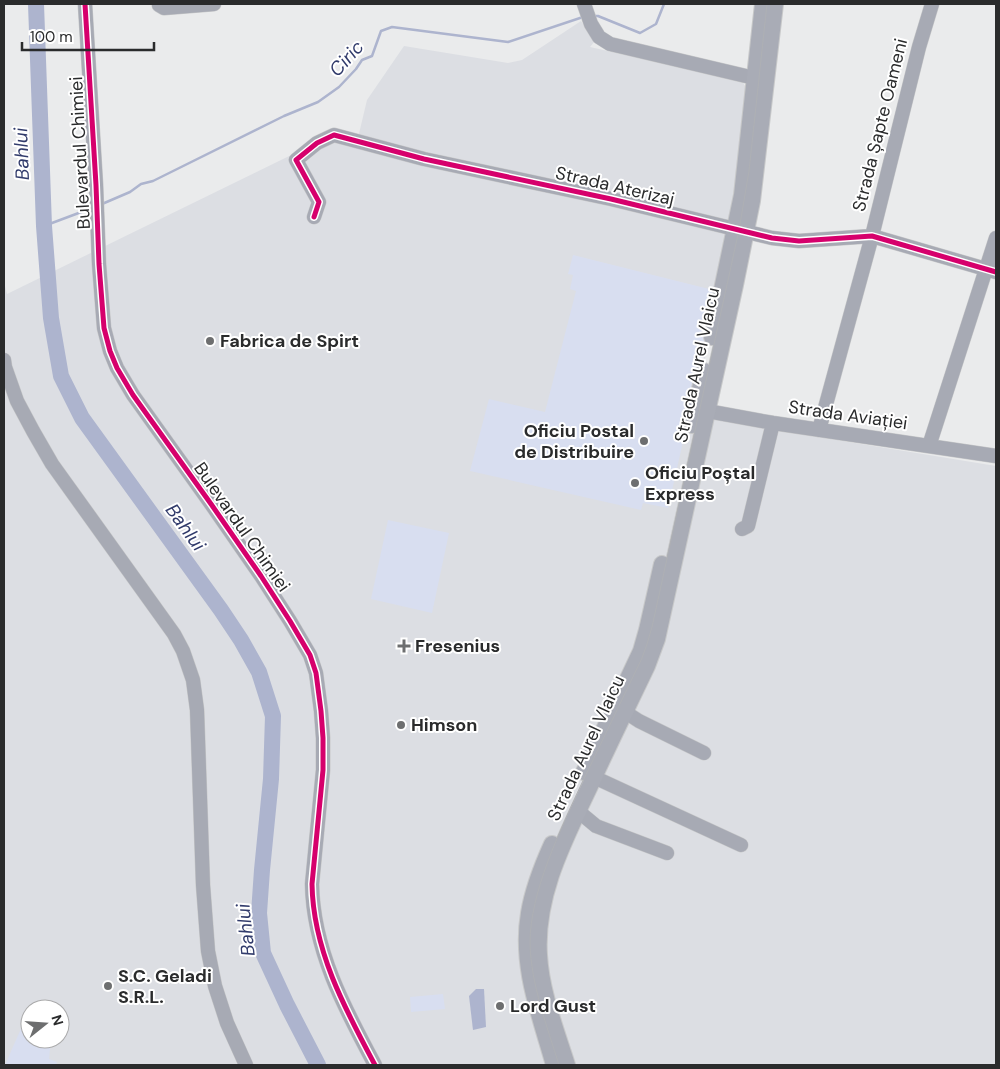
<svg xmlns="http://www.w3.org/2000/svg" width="1000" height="1069" font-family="'DM Sans',sans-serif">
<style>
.built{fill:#dcdee3;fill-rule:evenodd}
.green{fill:#d8def0}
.water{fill:#adb4ce}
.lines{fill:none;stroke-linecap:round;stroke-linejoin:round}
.stream{stroke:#adb4ce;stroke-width:2.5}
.river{stroke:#adb4ce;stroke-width:16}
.minor-casing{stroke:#c7c8c9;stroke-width:15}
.major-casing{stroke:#c7c8c9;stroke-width:18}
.minor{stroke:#a7aab4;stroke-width:14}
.major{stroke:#a9acb6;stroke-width:16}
.tram{stroke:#aeb0b4;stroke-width:1}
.cycleway-casing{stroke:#fff;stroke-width:8}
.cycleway{stroke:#d6006c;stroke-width:5}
.poi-dot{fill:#6d6e6f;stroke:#fff;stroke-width:2}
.labels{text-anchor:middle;stroke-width:4;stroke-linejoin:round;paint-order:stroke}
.street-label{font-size:18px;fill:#2a2b2c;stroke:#fff}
.poi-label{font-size:18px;font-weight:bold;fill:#2a2b2c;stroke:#fff;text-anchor:start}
.water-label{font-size:19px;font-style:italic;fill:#313b6b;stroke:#fff}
</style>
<rect width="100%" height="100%" fill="#eaebec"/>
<path class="built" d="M 581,21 L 595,41 L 590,47 L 742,81 L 754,100 L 737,169 L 726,278 L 691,412 L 776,430 L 996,466 L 996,1065 L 4,1065 L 4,282 L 7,294 L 332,135 L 357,142 L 367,100 L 404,46 L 508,63 L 522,60 ZM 30,1009 L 60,1009 L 60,1039 L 30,1039 Z"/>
<path class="green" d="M 573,255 L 717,291 L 668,508 L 643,503 L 641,510 L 470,471 L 489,399 L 545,412 L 576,291 L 570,289 L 573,275 L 568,274 Z
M 388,520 L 449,533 L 432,613 L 371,599 Z
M 443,994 L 445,1009 L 411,1012 L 410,997 Z
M 27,1015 L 30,1016 L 30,1039 L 51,1039 L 49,1059 L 57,1062 L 56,1065 L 5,1065 Z"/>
<path class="water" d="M 476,989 L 484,989 L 486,1027 L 473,1030 L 469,996 Z"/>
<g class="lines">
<path class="stream" d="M 593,16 L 598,16 L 640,33 L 656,24 L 664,4
M 102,204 L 130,192 L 141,184 L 153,181 L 284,116 L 318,102 L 339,87 L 356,69 L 362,60 L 372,56 L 381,31 L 392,27 L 508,42 L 583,17
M 44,226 L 92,208"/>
<path class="river" d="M 36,4 L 44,226 L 51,318 L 61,376 L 82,418 L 221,610 L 241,640 L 259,672 L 273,716 L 271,779 L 262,870 L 259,913 L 263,953 L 287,1005 L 318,1065"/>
<defs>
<path id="minor" d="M 85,4 L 96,185 L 99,264 L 104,328 L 110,351 L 117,368 L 133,395 L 211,504 L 261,576 L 290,621 L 310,655 L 316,673 L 321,711 L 323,738 L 323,770 L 312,884 C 313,950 345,1009 375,1065
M 159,4 L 159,5 L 164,8 L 214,4
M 584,4 L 591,24 L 599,37 L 610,44 L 750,77 L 766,79
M 314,217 L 319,202 L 296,160 L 317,143 L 334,135 L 424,159 L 611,199 L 772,238 L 799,241 L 872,236 L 996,272
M 4,360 L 5,367 L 17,401 L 33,431 L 52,464 L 174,634 L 183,651 L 193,680 L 197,710 L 203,885 L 208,951 L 215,986 L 227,1023 L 246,1065
M 696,409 L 773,423 L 996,456
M 819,430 L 872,236 L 919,47 L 932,4
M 929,446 L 996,238
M 742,529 L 748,526 L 773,423
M 616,706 L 639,721 L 704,753
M 585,773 L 741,845
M 578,811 L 596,826 L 667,853"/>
<path id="major" d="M 712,337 L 742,195 L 763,4
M 692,425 L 704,371
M 584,772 L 641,651 L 647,630 L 662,564
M 552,844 C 542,866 533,889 529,913 C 520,966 540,1015 554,1065
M 567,1065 C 556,1030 541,992 539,955 C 535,895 565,839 590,786 C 608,746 628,706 647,666 L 657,639 L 735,285 L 752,201 L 775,4"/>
</defs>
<use href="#minor" class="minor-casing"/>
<use href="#major" class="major-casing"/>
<use href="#minor" class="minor"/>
<use href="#major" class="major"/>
<path class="tram" d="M 559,1065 C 547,1026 531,985 530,943 C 530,892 560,831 581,785 C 601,743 622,700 642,658 L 647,644 L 652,627 L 739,230 L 749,171 L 767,4"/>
<defs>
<path id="cycleway" d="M 85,4 L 96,185 L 99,264 L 104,328 L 110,351 L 117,368 L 133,395 L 211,504 L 261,576 L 290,621 L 310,655 L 316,673 L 321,711 L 323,738 L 323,770 L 312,884 C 313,950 345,1009 375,1065
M 314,217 L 319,202 L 296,160 L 317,143 L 334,135 L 424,159 L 611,199 L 772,238 L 799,241 L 872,236 L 996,272"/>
</defs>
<use href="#cycleway" class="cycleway-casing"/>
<use href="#cycleway" class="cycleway"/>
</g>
<g class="poi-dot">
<circle cx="210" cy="341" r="5"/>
<circle cx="644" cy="441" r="5"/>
<circle cx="635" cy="483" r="5"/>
<path d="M401.5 638.5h5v5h5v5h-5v5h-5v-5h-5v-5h5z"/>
<circle cx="401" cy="725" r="5"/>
<circle cx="108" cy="986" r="5"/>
<circle cx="500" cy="1006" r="5"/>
</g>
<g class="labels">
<g class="street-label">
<text transform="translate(880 125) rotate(-76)" y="6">Strada Șapte Oameni</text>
<text transform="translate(80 153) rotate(-93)" y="6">Bulevardul Chimiei</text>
<text transform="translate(615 186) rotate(13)" y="6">Strada Aterizaj</text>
<text transform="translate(697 365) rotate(-78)" y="6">Strada Aurel Vlaicu</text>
<text transform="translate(848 415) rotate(8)" y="6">Strada Aviației</text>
<text transform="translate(242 527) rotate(55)" y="6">Bulevardul Chimiei</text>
<text transform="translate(586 748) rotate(-65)" y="6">Strada Aurel Vlaicu</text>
</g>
<g class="poi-label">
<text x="220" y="347">Fabrica de Spirt</text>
<text x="634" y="437" text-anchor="end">Oficiu Postal<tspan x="634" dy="21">de Distribuire</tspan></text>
<text x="645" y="479">Oficiu Poștal<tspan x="645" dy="21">Express</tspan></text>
<text x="415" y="652">Fresenius</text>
<text x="411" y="731">Himson</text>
<text x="118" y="982">S.C. Geladi<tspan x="118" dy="21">S.R.L.</tspan></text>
<text x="510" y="1012">Lord Gust</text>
</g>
<g class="water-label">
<text transform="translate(346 58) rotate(-48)" y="7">Ciric</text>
<text transform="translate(21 154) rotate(-92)" y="7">Bahlui</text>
<text transform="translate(186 527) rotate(54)" y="7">Bahlui</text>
<text transform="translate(245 930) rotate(-96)" y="7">Bahlui</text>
</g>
</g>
<rect width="1000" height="1069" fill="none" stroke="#2a2b2c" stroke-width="10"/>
<g transform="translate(45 1024) rotate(73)"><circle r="24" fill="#ffffff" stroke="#aaaaab"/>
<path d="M0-4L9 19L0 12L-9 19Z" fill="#6d6e6f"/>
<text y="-8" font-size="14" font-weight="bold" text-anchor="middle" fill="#2a2b2c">N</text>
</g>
<path d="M22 42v8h132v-8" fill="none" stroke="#2a2b2c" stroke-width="2.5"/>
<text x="30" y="42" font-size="15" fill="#2a2b2c" stroke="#ffffff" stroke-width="4" paint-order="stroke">100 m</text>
</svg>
